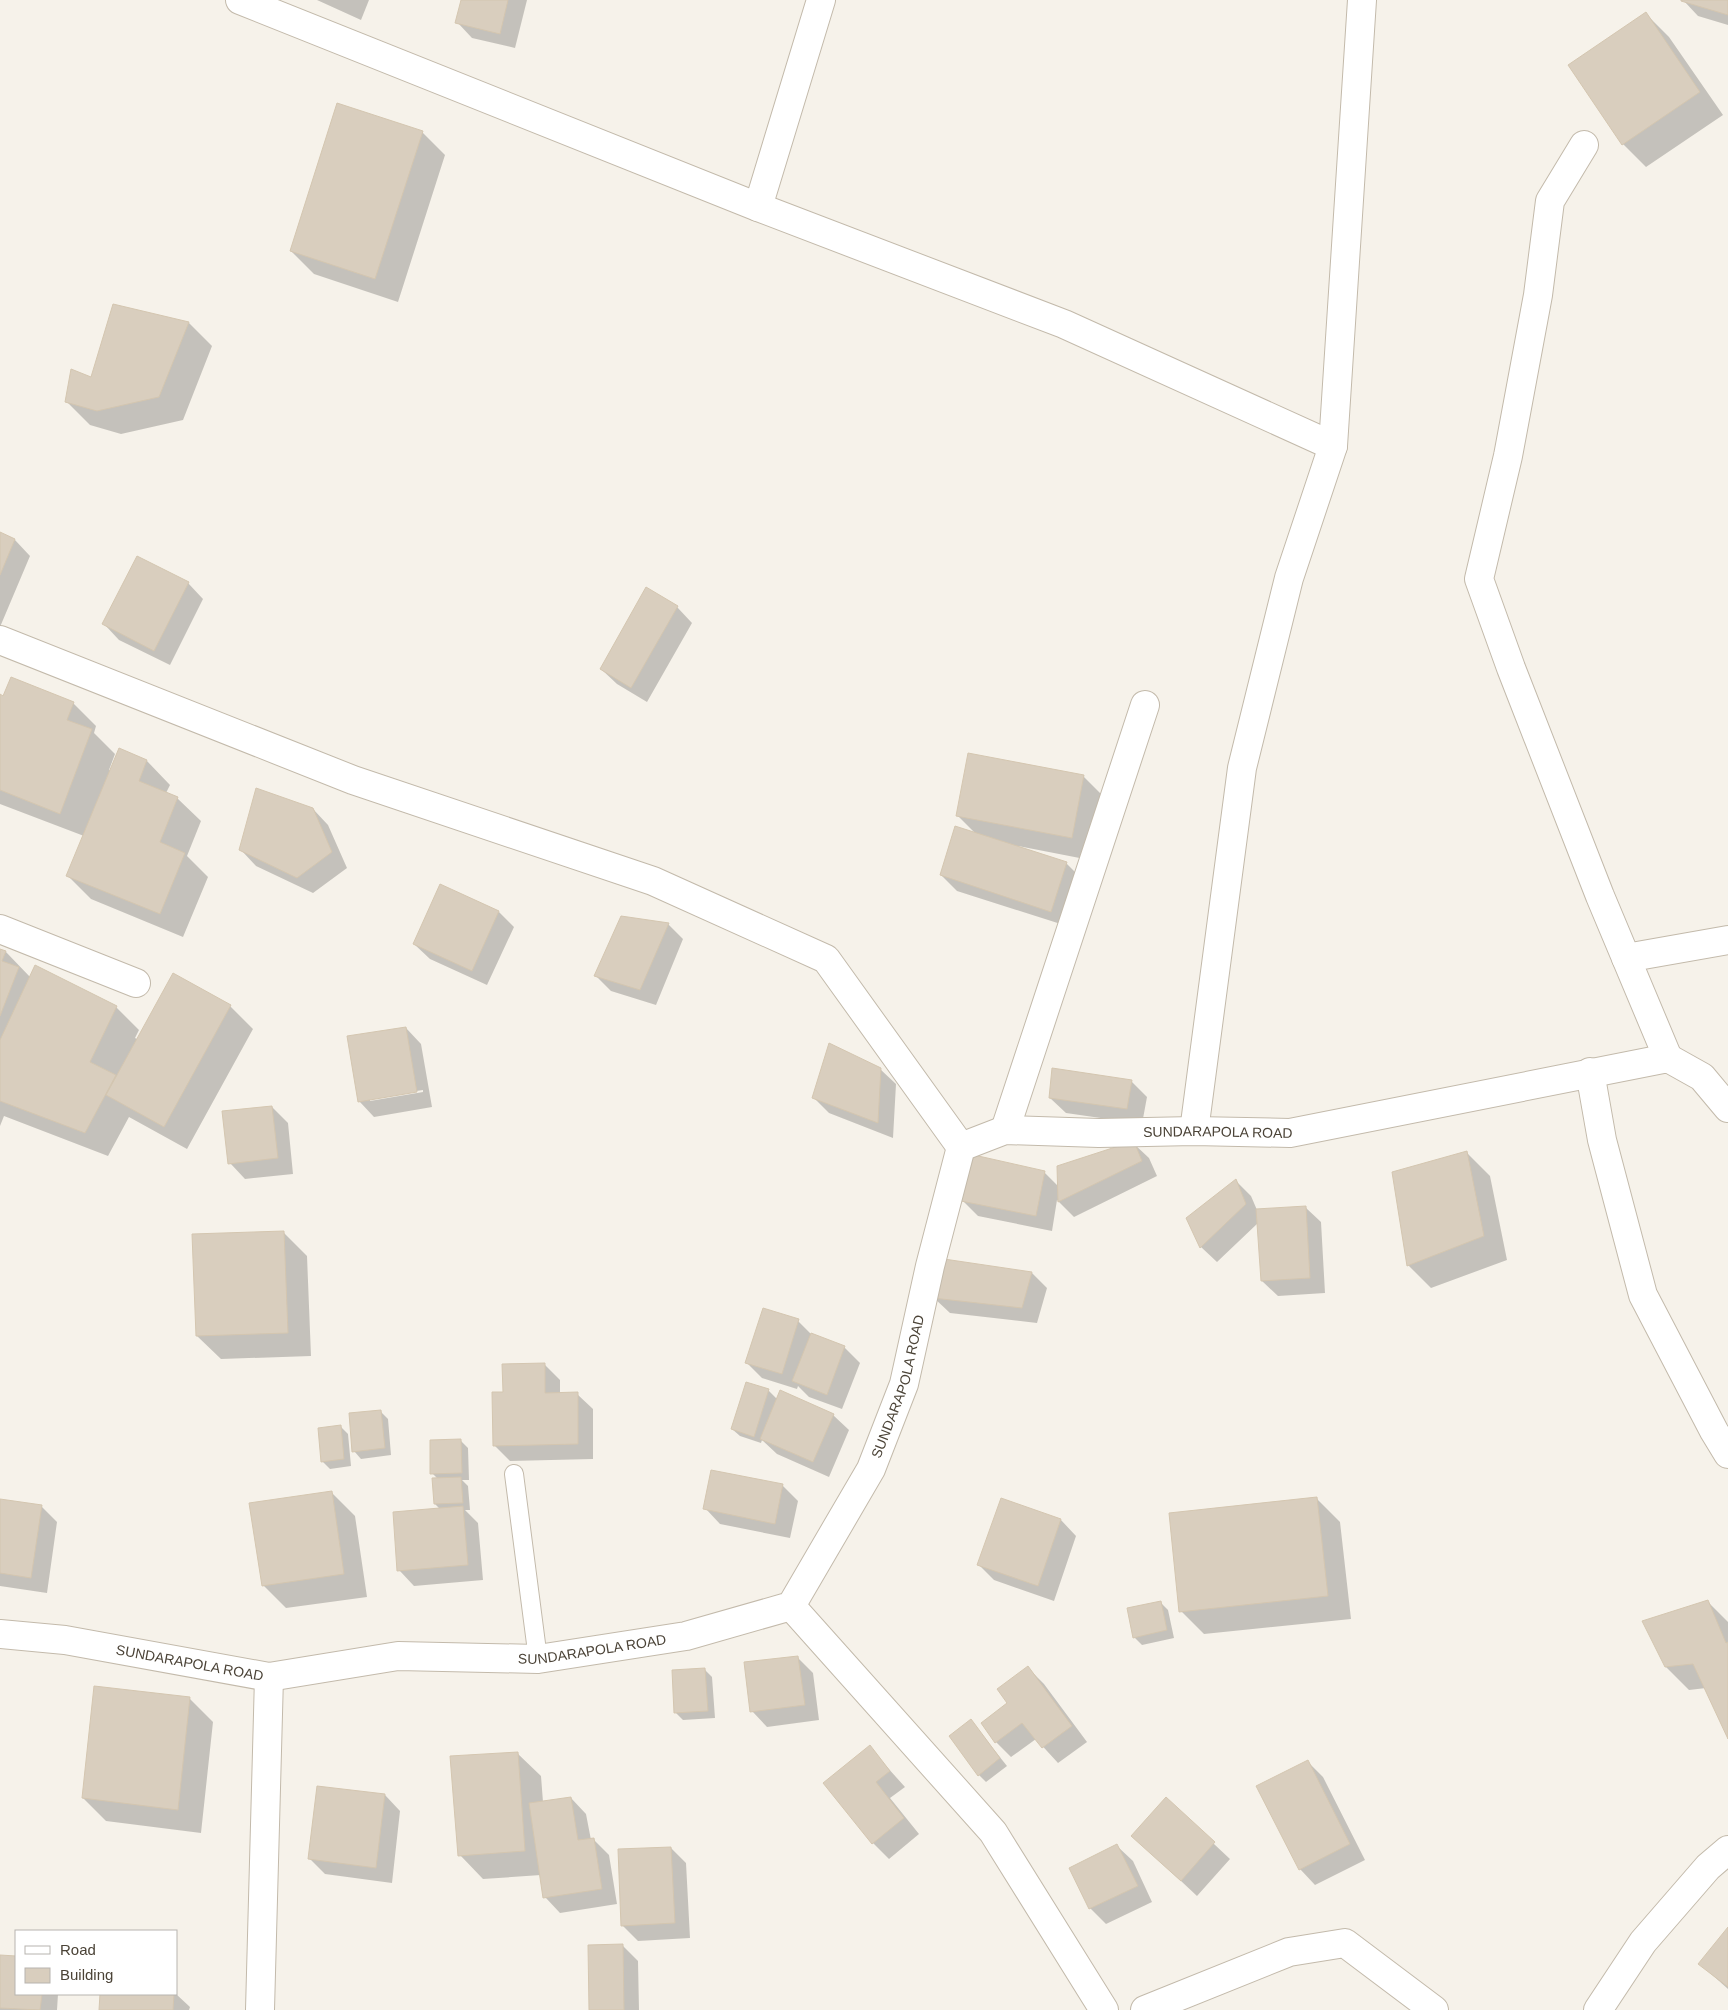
<svg xmlns="http://www.w3.org/2000/svg" width="1728" height="2010" font-family="Arial,sans-serif">
<style>
.shadow{fill:#0003;fill-rule:evenodd}
.building{fill:#d9cebe;stroke:#d4c6b0}
.lines{fill:none;stroke-linecap:round;stroke-linejoin:round}
.lane-casing{stroke:#c3baab;stroke-width:20}
.street-casing{stroke:#c3baab;stroke-width:30}
.lane{stroke:#fff;stroke-width:18}
.street{stroke:#fff;stroke-width:28}
.labels{text-anchor:middle;stroke-width:5;stroke-linejoin:round;paint-order:stroke}
.street-label{font-size:14px;fill:#4b4337;stroke:#fff}
</style>
<rect width="100%" height="100%" fill="#f6f2ea"/>
<path class="shadow" d="M 317,0 L 369,0 L 361,20 Z
M 462,0 L 527,0 L 515,48 L 472,38 L 457,22 Z
M 1683,0 L 1728,0 L 1728,25 L 1698,16 Z
M 1646,14 L 1669,37 L 1723,115 L 1646,167 L 1623,144 Z
M 422,132 L 445,155 L 398,302 L 314,274 L 291,251 Z
M 114,305 L 189,323 L 212,346 L 183,420 L 121,434 L 90,425 L 66,401 L 92,379 Z
M 0,534 L 15,540 L 30,556 L 0,627 Z
M 188,583 L 203,599 L 170,665 L 119,640 L 104,624 Z
M 677,607 L 692,623 L 647,702 L 617,684 L 601,669 Z
M 0,696 L 73,703 L 96,726 L 94,733 L 115,754 L 109,770 L 111,771 L 119,750 L 147,761 L 170,785 L 166,793 L 177,798 L 201,821 L 187,856 L 208,877 L 183,937 L 91,899 L 68,876 L 84,836 L 0,804 Z
M 1083,776 L 1106,799 L 1095,861 L 1018,846 L 1018,848 L 1066,863 L 1082,879 L 1067,926 L 957,891 L 941,875 L 976,834 L 957,815 Z
M 313,809 L 328,825 L 347,868 L 313,893 L 256,866 L 241,850 Z
M 499,912 L 514,927 L 487,985 L 430,959 L 414,944 Z
M 668,924 L 683,939 L 656,1005 L 611,991 L 596,976 Z
M 0,950 L 6,952 L 31,978 L 116,1007 L 139,1030 L 135,1038 L 137,1039 L 230,1006 L 253,1029 L 187,1149 L 129,1117 L 108,1156 L 4,1116 L 0,1126 Z
M 406,1028 L 421,1044 L 432,1107 L 374,1117 L 359,1101 ZM 423,1090 L 423,1092 L 370,1101 L 370,1098 Z
M 880,1069 L 896,1084 L 893,1138 L 829,1113 L 813,1097 Z
M 1131,1081 L 1147,1097 L 1142,1124 L 1066,1113 L 1050,1098 Z
M 272,1107 L 288,1123 L 293,1174 L 245,1179 L 230,1163 Z
M 1133,1143 L 1149,1158 L 1157,1176 L 1074,1217 L 1057,1200 L 1052,1231 L 978,1216 L 962,1200 L 1044,1172 L 1059,1187 Z
M 1466,1152 L 1490,1176 L 1507,1260 L 1431,1288 L 1408,1265 Z
M 1236,1181 L 1251,1196 L 1257,1210 L 1305,1207 L 1321,1222 L 1325,1293 L 1278,1296 L 1262,1281 L 1258,1223 L 1217,1262 L 1201,1247 L 1187,1218 Z
M 283,1232 L 307,1256 L 311,1356 L 221,1359 L 197,1336 L 193,1235 Z
M 1032,1273 L 1047,1288 L 1037,1323 L 950,1313 L 934,1298 Z
M 798,1321 L 813,1336 L 844,1347 L 860,1363 L 842,1409 L 809,1397 L 798,1386 L 797,1389 L 762,1378 L 747,1363 Z
M 544,1364 L 560,1380 L 560,1394 L 577,1394 L 593,1409 L 593,1459 L 510,1461 L 494,1445 L 505,1393 Z
M 746,1384 L 769,1391 L 778,1400 L 833,1415 L 849,1430 L 829,1477 L 777,1454 L 762,1440 L 761,1443 L 740,1436 L 732,1429 Z
M 380,1411 L 388,1419 L 391,1455 L 361,1459 L 354,1451 Z
M 340,1426 L 348,1434 L 351,1466 L 330,1469 L 322,1461 Z
M 461,1441 L 468,1448 L 469,1480 L 462,1480 L 468,1486 L 470,1510 L 465,1510 L 478,1523 L 483,1580 L 414,1586 L 399,1570 L 440,1509 L 435,1504 L 438,1479 L 432,1473 Z
M 782,1485 L 798,1501 L 790,1538 L 720,1524 L 705,1508 Z
M 331,1492 L 355,1516 L 367,1597 L 286,1608 L 263,1585 Z
M 1002,1499 L 1061,1520 L 1076,1536 L 1054,1601 L 994,1580 L 978,1564 Z
M 1317,1499 L 1340,1522 L 1351,1619 L 1204,1634 L 1181,1611 Z
M 0,1500 L 41,1506 L 57,1522 L 47,1593 L 0,1586 Z
M 1707,1601 L 1728,1622 L 1728,1736 L 1706,1688 L 1689,1690 L 1666,1667 Z
M 1160,1602 L 1168,1610 L 1174,1638 L 1142,1645 L 1134,1637 Z
M 797,1657 L 813,1673 L 819,1720 L 767,1727 L 752,1711 Z
M 1028,1668 L 1044,1684 L 1087,1742 L 1058,1763 L 1036,1739 L 1011,1757 L 996,1742 L 1009,1703 Z
M 704,1669 L 712,1677 L 715,1718 L 683,1720 L 676,1713 Z
M 189,1698 L 213,1722 L 201,1833 L 106,1821 L 83,1798 Z
M 971,1721 L 1007,1766 L 986,1782 L 979,1775 Z
M 869,1747 L 905,1787 L 890,1798 L 919,1834 L 889,1859 L 873,1843 L 825,1783 Z
M 517,1753 L 541,1776 L 543,1802 L 571,1798 L 586,1814 L 591,1840 L 593,1839 L 609,1855 L 617,1904 L 560,1913 L 545,1897 L 541,1875 L 483,1879 L 460,1855 Z
M 1308,1762 L 1323,1777 L 1365,1860 L 1315,1885 L 1300,1869 Z
M 385,1795 L 400,1811 L 392,1883 L 325,1874 L 309,1858 Z
M 1166,1799 L 1230,1859 L 1197,1896 L 1133,1836 Z
M 1117,1846 L 1133,1861 L 1152,1902 L 1106,1924 L 1090,1908 Z
M 671,1848 L 686,1863 L 690,1938 L 638,1941 L 622,1925 Z
M 1728,1929 L 1728,1989 L 1700,1964 Z
M 622,1945 L 638,1961 L 639,2010 L 590,2010 Z
M 0,1956 L 16,1957 L 16,1994 L 58,1994 L 57,2010 L 0,2010 Z
M 101,1994 L 176,1994 L 190,2007 L 189,2010 L 100,2010 Z"/>
<path class="building" d="M 461,0 L 508,0 L 500,34 L 455,23 Z
M 1728,0 L 1728,15 L 1681,1 L 1681,0 Z
M 1646,12 L 1700,92 L 1622,145 L 1568,65 Z
M 337,103 L 423,131 L 375,279 L 290,251 Z
M 113,304 L 189,322 L 159,397 L 97,411 L 65,402 L 71,369 L 91,377 Z
M 0,532 L 15,539 L 0,575 Z
M 137,556 L 189,582 L 154,651 L 102,624 Z
M 646,587 L 678,606 L 631,688 L 600,669 Z
M 11,677 L 74,702 L 67,720 L 92,729 L 60,814 L 0,790 L 0,694 L 3,696 Z
M 119,748 L 147,760 L 139,781 L 178,797 L 160,842 L 185,853 L 160,914 L 66,876 Z
M 968,753 L 1084,775 L 1072,838 L 956,816 Z
M 256,788 L 313,808 L 332,852 L 297,878 L 239,850 Z
M 955,826 L 1067,862 L 1051,912 L 940,875 Z
M 440,884 L 499,911 L 472,971 L 413,944 Z
M 621,916 L 669,923 L 640,990 L 594,976 Z
M 0,949 L 6,951 L 2,961 L 19,967 L 0,1016 Z
M 35,965 L 117,1006 L 90,1062 L 116,1075 L 85,1133 L 0,1101 L 0,1040 Z
M 173,973 L 231,1005 L 164,1127 L 106,1095 Z
M 406,1027 L 417,1092 L 358,1102 L 347,1036 Z
M 829,1043 L 881,1068 L 878,1123 L 812,1098 Z
M 1052,1068 L 1132,1080 L 1127,1109 L 1049,1098 Z
M 272,1106 L 278,1158 L 228,1164 L 222,1111 Z
M 1134,1141 L 1142,1161 L 1058,1202 L 1057,1166 Z
M 1467,1151 L 1484,1236 L 1407,1266 L 1392,1172 Z
M 974,1155 L 1045,1171 L 1036,1216 L 961,1201 Z
M 1236,1179 L 1246,1204 L 1200,1248 L 1186,1218 Z
M 1306,1206 L 1310,1278 L 1261,1281 L 1256,1209 Z
M 284,1231 L 288,1333 L 196,1336 L 192,1234 Z
M 944,1259 L 1032,1272 L 1022,1308 L 933,1298 Z
M 763,1308 L 799,1319 L 782,1374 L 745,1363 Z
M 811,1333 L 845,1346 L 827,1395 L 792,1381 Z
M 545,1363 L 545,1393 L 578,1392 L 578,1444 L 493,1446 L 492,1392 L 503,1392 L 502,1364 Z
M 746,1382 L 769,1389 L 754,1437 L 731,1429 Z
M 780,1390 L 834,1414 L 813,1462 L 760,1439 Z
M 381,1410 L 385,1448 L 352,1452 L 349,1413 Z
M 341,1425 L 344,1459 L 321,1462 L 318,1428 Z
M 461,1439 L 462,1473 L 430,1474 L 430,1440 Z
M 711,1470 L 783,1484 L 775,1524 L 703,1509 Z
M 461,1477 L 463,1503 L 434,1504 L 432,1478 Z
M 332,1491 L 344,1574 L 262,1586 L 249,1503 Z
M 1317,1497 L 1328,1596 L 1179,1612 L 1169,1513 Z
M 1001,1498 L 1061,1519 L 1038,1586 L 977,1565 Z
M 0,1499 L 42,1505 L 31,1578 L 0,1573 Z
M 463,1506 L 468,1565 L 397,1571 L 393,1512 Z
M 1708,1600 L 1726,1643 L 1728,1642 L 1728,1739 L 1693,1664 L 1665,1667 L 1642,1621 Z
M 1161,1601 L 1167,1630 L 1133,1638 L 1127,1608 Z
M 798,1656 L 805,1705 L 750,1712 L 744,1662 Z
M 1028,1666 L 1072,1726 L 1042,1748 L 1022,1723 L 995,1743 L 981,1723 L 1007,1703 L 997,1689 Z
M 705,1668 L 708,1711 L 674,1713 L 672,1670 Z
M 94,1686 L 190,1697 L 178,1810 L 82,1798 Z
M 971,1719 L 1000,1758 L 978,1776 L 949,1736 Z
M 870,1745 L 890,1771 L 876,1782 L 904,1818 L 872,1844 L 823,1783 Z
M 518,1752 L 525,1851 L 458,1856 L 450,1756 Z
M 1308,1760 L 1350,1844 L 1299,1870 L 1256,1786 Z
M 317,1786 L 385,1794 L 376,1868 L 308,1859 Z
M 571,1797 L 578,1840 L 594,1838 L 602,1889 L 543,1898 L 529,1803 Z
M 1166,1797 L 1215,1842 L 1181,1881 L 1131,1836 Z
M 1117,1844 L 1138,1886 L 1089,1909 L 1069,1868 Z
M 671,1847 L 675,1923 L 621,1926 L 618,1849 Z
M 1728,1927 L 1728,1987 L 1698,1964 Z
M 623,1944 L 624,2010 L 589,2010 L 588,1945 Z
M 0,1955 L 16,1956 L 16,1994 L 42,1994 L 40,2010 L 0,2008 Z
M 100,1994 L 174,1994 L 173,2010 L 99,2010 Z"/>
<g class="lines">
<defs>
<path id="lane" d="M 514,1474 L 538,1659"/>
<g id="street">
<path d="M 240,0 L 758,207 L 1064,324 L 1333,446"/>
<path d="M 1584,145 L 1550,201 L 1538,295 L 1508,456 L 1479,579 L 1511,668 L 1600,896 L 1668,1058"/>
<path d="M 758,207 L 821,0"/>
<path d="M 0,640 L 353,780 L 653,881 L 826,959 L 961,1147"/>
<path d="M 0,929 L 136,983"/>
<path d="M 1626,958 L 1728,940"/>
<path d="M 1590,1072 L 1602,1140 L 1643,1295 L 1714,1431 L 1728,1454"/>
<path d="M 1005,1130 L 1145,705"/>
<path d="M 1194,1131 L 1242,768 L 1289,578 L 1333,446 L 1362,0"/>
<path d="M 791,1606 L 993,1832 L 1104,2010"/>
<path id="s1" d="M 0,1634 L 65,1640 L 269,1677 L 398,1656 L 538,1659 L 686,1636 L 791,1606 L 871,1469 L 904,1384 L 930,1266 L 961,1147 L 1005,1130 L 1099,1133 L 1194,1131 L 1290,1133 L 1668,1058 L 1702,1077 L 1728,1108"/>
<path d="M 260,2010 L 269,1677"/>
<path d="M 1145,2010 L 1289,1952 L 1345,1943 L 1434,2010"/>
<path d="M 1598,2010 L 1643,1942 L 1708,1867 L 1728,1850"/>
</g>
</defs>
<use href="#lane" class="lane-casing"/>
<use href="#street" class="street-casing"/>
<use href="#lane" class="lane"/>
<use href="#street" class="street"/>
</g>
<g class="labels">
<g class="street-label">
<text dy="5" stroke="none"><textPath href="#s1" startOffset="1556">SUNDARAPOLA ROAD</textPath></text>
<text dy="5" stroke="none"><textPath href="#s1" startOffset="1048">SUNDARAPOLA ROAD</textPath></text>
<text dy="5" stroke="none"><textPath href="#s1" startOffset="598">SUNDARAPOLA ROAD</textPath></text>
<text dy="5" stroke="none"><textPath href="#s1" startOffset="192">SUNDARAPOLA ROAD</textPath></text>
</g>
</g>
<rect x="15" y="1930" width="162" height="65" fill="#ffffff" stroke="#b7b4af"/>
<rect x="25" y="1946" width="25" height="8" fill="#ffffff" stroke="#b7b4af"/>
<text x="60" y="1955" font-size="15" fill="#4b4337">Road</text>
<rect x="25" y="1968" width="25" height="15" fill="#d9cebe" stroke="#b7b4af"/>
<text x="60" y="1980" font-size="15" fill="#4b4337">Building</text>
</svg>
